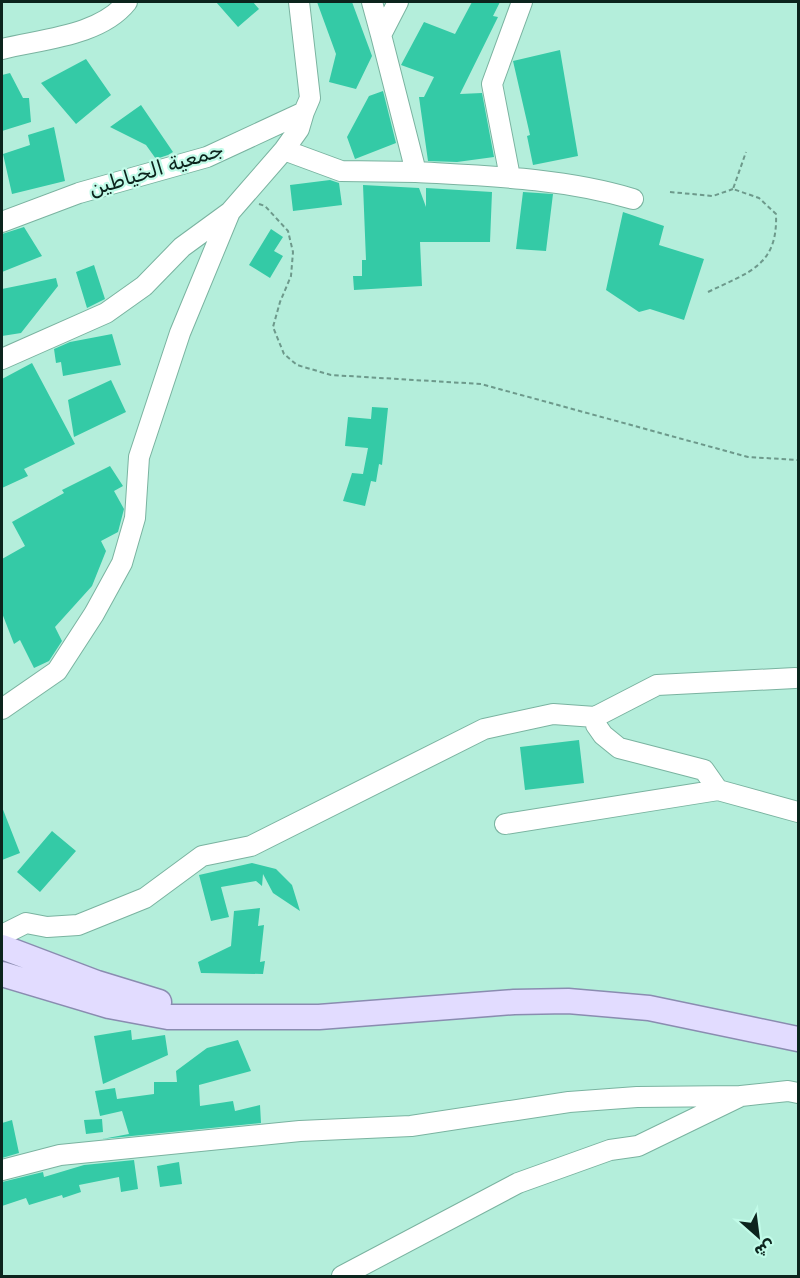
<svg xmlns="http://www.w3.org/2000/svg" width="800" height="1278" font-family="Rubik,Cairo,sans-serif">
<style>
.building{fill:#34caa6}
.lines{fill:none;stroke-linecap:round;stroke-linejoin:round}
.minor-casing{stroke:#7ab3a0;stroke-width:22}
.major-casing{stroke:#8a8cb0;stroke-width:27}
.path{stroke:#6d998b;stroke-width:2;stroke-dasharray:4.5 3;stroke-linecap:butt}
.minor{stroke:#fff;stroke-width:20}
.major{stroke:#e2dcff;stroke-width:24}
.labels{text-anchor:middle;stroke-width:4.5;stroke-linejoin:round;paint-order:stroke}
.street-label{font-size:21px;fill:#0c241d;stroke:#c1fbe8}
</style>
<rect width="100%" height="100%" fill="#b4eedb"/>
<path class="building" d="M 216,2 L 253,2 L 259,9 L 238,27 Z
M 317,2 L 352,2 L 372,56 L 356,89 L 329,82 L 336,54 Z
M 472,2 L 500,2 L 493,16 L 498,17 L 460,94 L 482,93 L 494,157 L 457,162 L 428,161 L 419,97 L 424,97 L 434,77 L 401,65 L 424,22 L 455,34 Z
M 560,50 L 578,156 L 533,165 L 527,136 L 530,135 L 513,61 Z
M 86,59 L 111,95 L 76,124 L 41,83 Z
M 10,73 L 23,98 L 29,98 L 31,122 L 2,131 L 2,75 Z
M 383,91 L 396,143 L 355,159 L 347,137 L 369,96 Z
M 141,105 L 173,152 L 168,155 L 156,159 L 146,145 L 110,127 Z
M 54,127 L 65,181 L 12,194 L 3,154 L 30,145 L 28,135 Z
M 330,180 L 339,183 L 342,205 L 293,211 L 290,185 Z
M 363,185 L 419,188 L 426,207 L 426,188 L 492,192 L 490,242 L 420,242 L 422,286 L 354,290 L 353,276 L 362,276 L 362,260 L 366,260 Z
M 523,192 L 553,194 L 546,251 L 516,249 Z
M 623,212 L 664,226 L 659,245 L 704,259 L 684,320 L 650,309 L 639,312 L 606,290 Z
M 24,227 L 42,256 L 2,272 L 2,234 Z
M 271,229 L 283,237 L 274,251 L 283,256 L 270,278 L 249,265 Z
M 94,265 L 105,299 L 87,308 L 76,272 Z
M 56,278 L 58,286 L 21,333 L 2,336 L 2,289 Z
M 112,334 L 121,365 L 63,376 L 61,362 L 56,363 L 54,349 L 70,342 Z
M 32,363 L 75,444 L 24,469 L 28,476 L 2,488 L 2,379 Z
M 111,380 L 126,412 L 74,437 L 68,400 Z
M 372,407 L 388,408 L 382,465 L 379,464 L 376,482 L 371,481 L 365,506 L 343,501 L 352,473 L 363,474 L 368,448 L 345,446 L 348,417 L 371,419 Z
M 110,466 L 123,486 L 114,491 L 124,509 L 118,532 L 101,541 L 106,551 L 92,586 L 55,627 L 62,641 L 49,661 L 34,668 L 20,640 L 14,644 L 2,613 L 2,559 L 25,546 L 12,522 L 64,493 L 62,490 Z
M 579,740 L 584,783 L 525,790 L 520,747 Z
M 2,807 L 20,853 L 2,860 Z
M 52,831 L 76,851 L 40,892 L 17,872 Z
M 252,863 L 276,869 L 292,885 L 300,911 L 273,893 L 263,874 L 262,886 L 256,881 L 221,887 L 229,917 L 211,921 L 199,875 Z
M 260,908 L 258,926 L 264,925 L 260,962 L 265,961 L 263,974 L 201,973 L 198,962 L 231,946 L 234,911 Z
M 131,1030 L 132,1040 L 165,1035 L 168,1055 L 103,1084 L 94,1036 Z
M 238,1040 L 251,1071 L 199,1085 L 200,1106 L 233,1101 L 235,1111 L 260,1105 L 261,1123 L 102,1139 L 129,1134 L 122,1111 L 100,1116 L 95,1091 L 115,1088 L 117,1099 L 154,1094 L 154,1082 L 177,1082 L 176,1071 L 207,1048 Z
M 102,1119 L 103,1132 L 86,1134 L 84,1120 Z
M 12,1120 L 19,1153 L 2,1158 L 2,1123 Z
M 134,1160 L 138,1189 L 121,1192 L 119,1177 L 79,1185 L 81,1192 L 63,1198 L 62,1195 L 29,1205 L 26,1198 L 2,1206 L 2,1182 L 43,1172 L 44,1177 L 84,1165 Z
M 179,1162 L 182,1184 L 160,1187 L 157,1166 Z"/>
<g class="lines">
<defs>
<path id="minor" d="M 372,2 L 381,35 L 398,2
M 2,49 C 42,39 100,36 127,2
M 284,150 L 341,171 L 416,172 L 381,35
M 416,172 C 489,176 563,178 633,199
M 510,177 L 492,84 L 522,2
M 2,222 L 79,193 L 207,157 L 304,112 L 310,98 L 299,2
M 2,359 L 106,313 L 144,286 L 182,247 L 230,212
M 2,709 L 57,671 L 94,614 L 122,563 L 135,518 L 139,457 L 180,333 L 230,212 L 284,150 L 299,129 L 304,112
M 595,717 L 657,685 L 795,678
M 505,824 L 718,790 L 798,812
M 2,935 L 26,923 L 47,927 L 78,925 L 145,898 L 202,856 L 251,846 L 484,729 L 553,714 L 595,717 L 596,725 L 603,735 L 619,748 L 704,770 L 718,790
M 2,1170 L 60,1155 L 300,1131 L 411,1126 L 569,1102 L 637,1097 L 741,1096
M 342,1276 L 518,1183 L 610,1150 L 638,1146 L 741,1096 L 788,1091 L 798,1093"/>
<path id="major" d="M 2,947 L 97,983 L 159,1002
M 2,974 L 109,1006 L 168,1017 L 319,1017 L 514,1002 L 568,1001 L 649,1008 L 798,1039"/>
</defs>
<use href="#minor" class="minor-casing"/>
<use href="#major" class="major-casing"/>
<path class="path" d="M 670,192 L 713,196 L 733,189
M 259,204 L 265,206 L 288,231 L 293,252 L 291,276 L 280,302 L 273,327 L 284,354 L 297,365 L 331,375 L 481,384 L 748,457 L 798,460
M 708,292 C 749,272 778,266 776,214 L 759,198 L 733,189 L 746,152"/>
<use href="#minor" class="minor"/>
<use href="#major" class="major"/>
</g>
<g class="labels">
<g class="street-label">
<text transform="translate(156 169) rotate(-17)" y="7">جمعية الخياطين</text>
</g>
</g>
<rect width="800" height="1278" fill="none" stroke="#0c241d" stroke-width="6"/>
<g transform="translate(758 1236) rotate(152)" stroke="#c1fbe8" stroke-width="4.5" paint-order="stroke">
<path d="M0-4.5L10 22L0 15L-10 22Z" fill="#0c241d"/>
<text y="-9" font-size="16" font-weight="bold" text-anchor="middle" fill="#0c241d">ش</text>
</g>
</svg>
